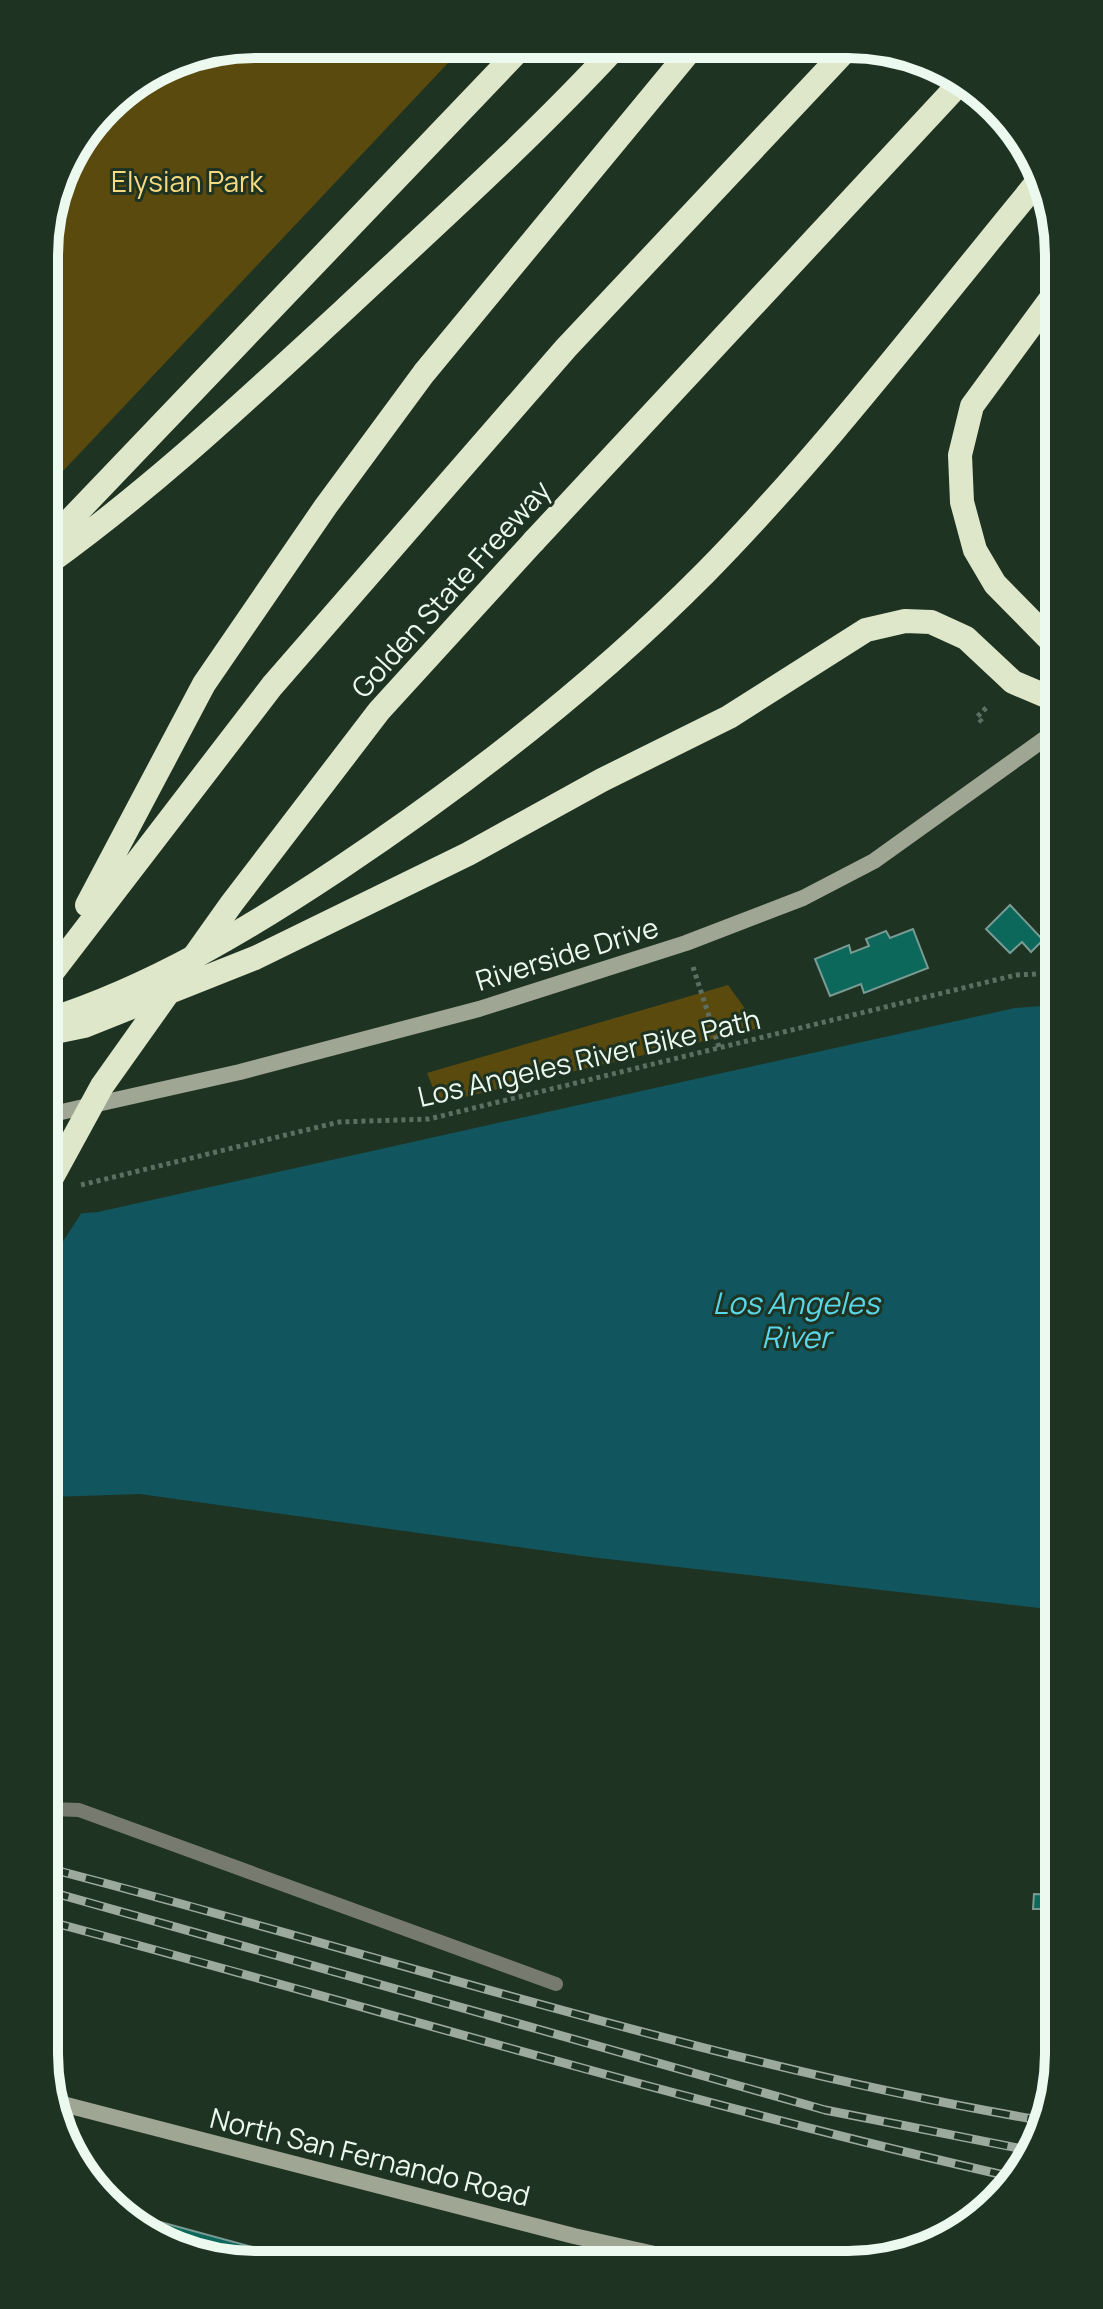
<svg xmlns="http://www.w3.org/2000/svg" width="1103" height="2309" font-family="Manrope,sans-serif">
<style>
.green{fill:#5b4a0e}
.water{fill:#11565e}
.pier{fill:#1f3323}
.building{fill:#0b685a;stroke:#7a9b93;stroke-width:2}
.lines{fill:none;stroke-linecap:round;stroke-linejoin:round}
.path{stroke:#5d6f60;stroke-width:5;stroke-dasharray:4 4;stroke-linecap:butt}
.lane{stroke:#777a6f;stroke-width:14}
.secondary{stroke:#a0a694;stroke-width:16}
.highway{stroke:#dee7ca;stroke-width:24}
.rail-casing{stroke:#9baa9d;stroke-width:9}
.rail{stroke:#1f3323;stroke-width:6;stroke-dasharray:18;stroke-linecap:butt}
.highway-bridge{stroke:#dee7ca;stroke-width:24}
.labels{text-anchor:middle;stroke-width:6;stroke-linejoin:round;paint-order:stroke}
.park-label{font-size:28px;fill:#f6da82;stroke:#1f3323}
.street-label{font-size:28px;fill:#ecf9ee;stroke:#1f3323}
.water-label{font-size:30px;font-style:italic;fill:#59d6e7;stroke:#1f3323}
.rim{fill:none;stroke:#ecf9ee;stroke-width:10}
</style>
<rect width="100%" height="100%" fill="#1f3323"/>
<path class="green" d="M 255,44 L 465,45 L 47,488 L 46,228 L 66,161 L 116,97 L 175,60 Z
M 728,985 L 759,1028 L 439,1103 L 427,1073 Z"/>
<path class="water" d="M 1055,1005 L 1057,1610 L 590,1557 L 140,1494 L 50,1497 L 49,1216 L 98,1212 L 1015,1008 Z"/>
<path class="pier" d="M 84,1209 L 49,1263 L 49,1212 Z"/>
<path class="building" d="M 1010,905 L 1043,940 L 1031,952 L 1022,942 L 1010,953 L 986,929 Z
M 913,929 L 928,968 L 864,993 L 861,984 L 830,996 L 815,959 L 849,945 L 851,953 L 869,946 L 866,939 L 886,931 L 890,938 Z
M 1034,1894 L 1056,1895 L 1055,1909 L 1033,1909 Z
M 153,2220 L 304,2261 L 215,2261 L 151,2230 Z"/>
<g class="lines">
<path class="path" d="M 982,722 L 977,717 L 989,705
M 693,967 L 720,1050
M 81,1185 L 339,1122 L 429,1119 L 1016,975 L 1055,973"/>
<path class="lane" d="M 50,1809 L 79,1810 L 556,1984
M 596,2259 L 600,2242"/>
<path class="secondary" d="M 48,1115 L 240,1072 L 479,1009 L 686,943 L 803,898 L 874,861 L 1054,732
M 51,2101 L 574,2236 L 677,2259"/>
<path class="highway" d="M 1052,297 L 972,406 L 960,455 L 962,502 L 975,550 L 995,584 L 1053,643
M 534,541 L 960,83
M 47,544 L 523,46
M 47,564 C 154,487 245,401 342,312 C 435,225 530,140 617,46
M 87,905 L 204,684 L 326,506 L 424,373 L 693,47
M 48,978 L 272,686 L 566,348 L 848,48
M 48,1020 C 152,987 250,928 340,868 C 470,781 595,684 705,573 C 825,451 930,312 1039,180
M 50,1033 L 84,1026 L 255,958 L 468,854 L 602,780 L 729,717 L 866,630 L 905,621 L 931,622 L 966,638 L 1013,682 L 1053,699"/>
<defs>
<path id="rail" d="M 51,1869 C 380,1954 703,2063 1039,2120
M 51,1892 L 825,2110 L 1028,2150
M 51,1922 C 373,2007 692,2105 1017,2178"/>
</defs>
<use href="#rail" class="rail-casing"/>
<use href="#rail" class="rail"/>
<path class="highway-bridge" d="M 49,1183 L 102,1086 L 232,903 L 379,711 L 534,541"/>
</g>
<g class="labels">
<g class="park-label">
<text x="187" y="192">Elysian Park</text>
</g>
<g class="street-label">
<text transform="translate(451 589) rotate(-48)" y="10">Golden State Freeway</text>
<text transform="translate(567 954) rotate(-17)" y="10">Riverside Drive</text>
<text transform="translate(589 1058) rotate(-13)" y="10">Los Angeles River Bike Path</text>
<text transform="translate(370 2157) rotate(14)" y="10">North San Fernando Road</text>
</g>
<g class="water-label">
<text x="796" y="1314">Los Angeles<tspan x="796" dy="34">River</tspan></text>
</g>
</g>
<path d="M0 0H1103V2309H0ZM255 58H848A197 197 0 0 1 1045 255V2054A197 197 0 0 1 848 2251H255A197 197 0 0 1 58 2054V255A197 197 0 0 1 255 58Z" fill="#1f3323" fill-rule="evenodd"/>
<path class="rim" d="M255 58H848A197 197 0 0 1 1045 255V2054A197 197 0 0 1 848 2251H255A197 197 0 0 1 58 2054V255A197 197 0 0 1 255 58Z"/>
</svg>
